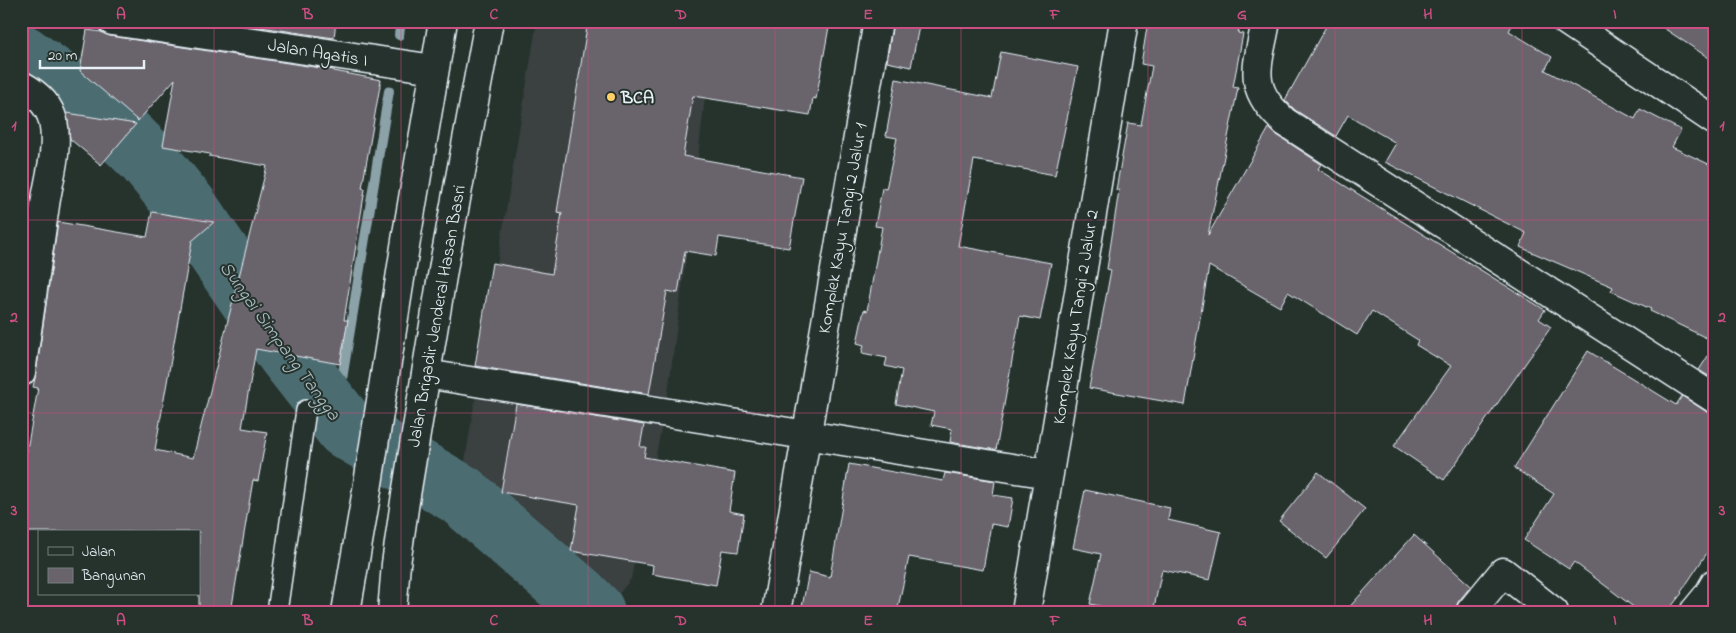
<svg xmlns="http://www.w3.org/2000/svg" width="1736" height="633" font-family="'Indie Flower',sans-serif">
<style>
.built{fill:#3a4140}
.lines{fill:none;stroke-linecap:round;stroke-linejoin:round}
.stream{stroke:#8aa2a8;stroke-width:10}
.river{stroke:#4c6d72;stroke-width:62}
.building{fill:#69636c;stroke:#e8f1f8}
.lane-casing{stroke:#e8f1f8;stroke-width:22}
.street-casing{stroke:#e8f1f8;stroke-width:31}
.highway-casing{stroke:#e8f1f8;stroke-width:31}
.lane{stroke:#26332d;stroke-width:19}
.street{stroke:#26332d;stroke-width:28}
.highway{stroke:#26332d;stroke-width:28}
.grid{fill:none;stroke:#cc4e82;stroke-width:1;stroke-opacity:0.55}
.poi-dot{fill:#ffd166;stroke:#26332d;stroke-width:2}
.labels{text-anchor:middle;stroke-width:4;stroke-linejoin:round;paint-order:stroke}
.street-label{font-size:18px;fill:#e8f1f8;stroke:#26332d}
.poi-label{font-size:18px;font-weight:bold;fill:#e8f1f8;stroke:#26332d;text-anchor:start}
.water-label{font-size:19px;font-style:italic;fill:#aabcc2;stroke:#26332d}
.neatline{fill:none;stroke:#cc4e82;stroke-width:2}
.grid-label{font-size:16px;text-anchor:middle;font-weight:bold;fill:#cc4e82}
</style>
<rect width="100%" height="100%" fill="#26332d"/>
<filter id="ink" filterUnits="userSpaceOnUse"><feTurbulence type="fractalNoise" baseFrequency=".02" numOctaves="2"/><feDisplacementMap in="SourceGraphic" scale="10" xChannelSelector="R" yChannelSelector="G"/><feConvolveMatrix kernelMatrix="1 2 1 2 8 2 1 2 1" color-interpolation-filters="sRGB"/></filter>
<g filter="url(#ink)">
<path class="built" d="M 537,21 L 714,21 L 688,242 L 667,400 L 631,579 L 613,601 L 534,544 L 463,473 Z"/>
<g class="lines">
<path class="stream" d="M 399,35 L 401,21
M 336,416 L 389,91"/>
<path class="river" d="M 21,55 L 100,112 L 146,157 L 187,207 L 288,354 L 346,428 L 461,495 L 577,595 L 594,612"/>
</g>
<path class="building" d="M 220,21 L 336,21 L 334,38 Z
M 588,21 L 830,21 L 816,99 L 813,98 L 810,115 L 693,96 L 683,156 L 802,177 L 789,248 L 719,237 L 716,256 L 685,251 L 678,293 L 667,291 L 649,394 L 475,366 L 492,263 L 552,274 L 562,213 L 557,212 Z
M 893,21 L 920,21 L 911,67 L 887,62 Z
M 1148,21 L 1240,21 L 1238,33 L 1243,34 L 1233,87 L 1238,88 L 1208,235 L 1269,128 L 1277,135 L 1321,164 L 1318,169 L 1545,310 L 1539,319 L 1551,327 L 1444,480 L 1394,446 L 1451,366 L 1416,345 L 1418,340 L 1372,311 L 1357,335 L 1288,292 L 1280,307 L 1209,266 L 1185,405 L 1089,388 L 1111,270 L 1107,269 L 1119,190 L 1116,190 L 1128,123 L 1141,125 L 1152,66 L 1141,64 Z
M 1329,21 L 1514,21 L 1509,31 L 1552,57 L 1545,70 L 1635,119 L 1640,109 L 1681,130 L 1672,147 L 1715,167 L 1715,342 L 1650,311 L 1651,309 L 1611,291 L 1613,287 L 1520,247 L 1526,233 L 1385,162 L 1396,143 L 1348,115 L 1336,136 L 1295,110 L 1285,100 Z
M 1653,21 L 1715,21 L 1715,62 Z
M 87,30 L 102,32 L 110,36 L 334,70 L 334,71 L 381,80 L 362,188 L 365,189 L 344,320 L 348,320 L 340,364 L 256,349 L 242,428 L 267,432 L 258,481 L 253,480 L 231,612 L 199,612 L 199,532 L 21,532 L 21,483 L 38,388 L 33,387 L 36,374 L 58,222 L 147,237 L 152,212 L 214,222 L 192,241 L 155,450 L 193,458 L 267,166 L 209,156 L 210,154 L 163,146 L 175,79 L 138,121 L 80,71 Z
M 1001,52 L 1078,67 L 1055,175 L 974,160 L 958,246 L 1051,263 L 1040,320 L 1020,316 L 996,450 L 950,442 L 952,429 L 931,425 L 934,412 L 896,404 L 902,370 L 885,366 L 887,358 L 862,353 L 864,345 L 857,343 L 864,310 L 867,311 L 882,227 L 875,226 L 882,188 L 886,189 L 897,138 L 886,136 L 896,79 L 992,98 Z
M 67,113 L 136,124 L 101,165 L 70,139 Z
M 21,215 L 28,216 L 21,260 Z
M 1715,345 L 1715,380 L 1699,370 Z
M 1588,351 L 1676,405 L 1682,396 L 1707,412 L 1715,415 L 1715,541 L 1681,592 L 1682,593 L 1667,612 L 1640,612 L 1574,562 L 1569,569 L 1524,540 L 1554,494 L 1514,468 Z
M 516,404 L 644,425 L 640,447 L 646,447 L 644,457 L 735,473 L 729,511 L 744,514 L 738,552 L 722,550 L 716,585 L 652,574 L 653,565 L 571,551 L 579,505 L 501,492 Z
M 849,464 L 943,481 L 945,473 L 995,481 L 993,495 L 1013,498 L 1008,527 L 991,524 L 983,570 L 909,557 L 897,612 L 801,612 L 809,572 L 830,577 Z
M 1318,472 L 1365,509 L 1326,558 L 1279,521 Z
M 1085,490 L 1170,508 L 1168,520 L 1221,532 L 1210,580 L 1162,570 L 1153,612 L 1128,612 L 1090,604 L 1101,554 L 1073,548 Z
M 1414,535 L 1471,586 L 1458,602 L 1455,612 L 1345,612 Z"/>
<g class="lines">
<defs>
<path id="lane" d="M 277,612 L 306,410"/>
<path id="street" d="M 112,21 L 434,69
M 1266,21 C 1258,67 1245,87 1285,122 L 1715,399
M 1566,21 L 1715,121
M 21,85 C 36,93 49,104 53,121 C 59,149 49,177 45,205 C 37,260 29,316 21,372
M 426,374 L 1049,474
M 776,612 L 878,21
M 1026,612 L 1124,21
M 1470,612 L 1503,572 L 1554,612
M 1694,612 L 1708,595 L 1715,583"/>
<path id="highway" d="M 346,612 L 367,490 L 407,234 L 443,21
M 392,612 L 396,564 L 405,501 L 444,264 L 489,21"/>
</defs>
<use href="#lane" class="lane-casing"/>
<use href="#street" class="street-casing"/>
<use href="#highway" class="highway-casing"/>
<use href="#lane" class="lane"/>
<use href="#street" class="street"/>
<use href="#highway" class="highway"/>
</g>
</g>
<path class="grid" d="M 214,21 L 214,612M 401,21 L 401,612M 588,21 L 588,612M 775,21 L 775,612M 961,21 L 961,612M 1148,21 L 1148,612M 1335,21 L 1335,612M 1522,21 L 1522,612M 21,220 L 1715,220M 21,413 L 1715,413"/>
<circle class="poi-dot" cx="611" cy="97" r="5"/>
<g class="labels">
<g class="street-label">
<text transform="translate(318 52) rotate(9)" y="6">Jalan Agatis I</text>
<text transform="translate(842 228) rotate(-80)" y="6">Komplek Kayu Tangi 2 Jalur 1</text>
<text transform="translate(436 316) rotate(-80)" y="6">Jalan Brigadir Jenderal Hasan Basri</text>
<text transform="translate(1075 317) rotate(-81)" y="6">Komplek Kayu Tangi 2 Jalur 2</text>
</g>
<g class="poi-label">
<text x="621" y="103">BCA</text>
</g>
<g class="water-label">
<text transform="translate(281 340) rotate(54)" y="7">Sungai Simpang Tangga</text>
</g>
</g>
<rect width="1736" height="633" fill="none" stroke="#26332d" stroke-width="55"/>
<rect x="38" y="530" width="162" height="65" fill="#26332d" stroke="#747f7e"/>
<rect x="48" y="547" width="25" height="8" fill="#26332d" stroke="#747f7e"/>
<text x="82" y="556" font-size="15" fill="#e8f1f8">Jalan</text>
<rect x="48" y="568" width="25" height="15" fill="#69636c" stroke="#747f7e"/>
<text x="82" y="580" font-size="15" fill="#e8f1f8">Bangunan</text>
<path d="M40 60v8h104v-8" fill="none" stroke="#e8f1f8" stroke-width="2.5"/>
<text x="48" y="60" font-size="15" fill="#e8f1f8" stroke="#26332d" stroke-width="4" paint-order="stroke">20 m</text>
<rect x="28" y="28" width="1680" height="578" class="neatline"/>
<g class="grid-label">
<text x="121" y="19">A</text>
<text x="308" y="19">B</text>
<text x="494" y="19">C</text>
<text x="681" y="19">D</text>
<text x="868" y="19">E</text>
<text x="1055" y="19">F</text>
<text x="1242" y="19">G</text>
<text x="1428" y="19">H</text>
<text x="1615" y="19">I</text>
<text x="14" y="130">1</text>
<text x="1722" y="130">1</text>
<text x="14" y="322">2</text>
<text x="1722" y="322">2</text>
<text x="14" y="515">3</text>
<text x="1722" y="515">3</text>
<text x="121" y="625">A</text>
<text x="308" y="625">B</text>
<text x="494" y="625">C</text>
<text x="681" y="625">D</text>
<text x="868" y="625">E</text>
<text x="1055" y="625">F</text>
<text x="1242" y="625">G</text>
<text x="1428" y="625">H</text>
<text x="1615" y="625">I</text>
</g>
</svg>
